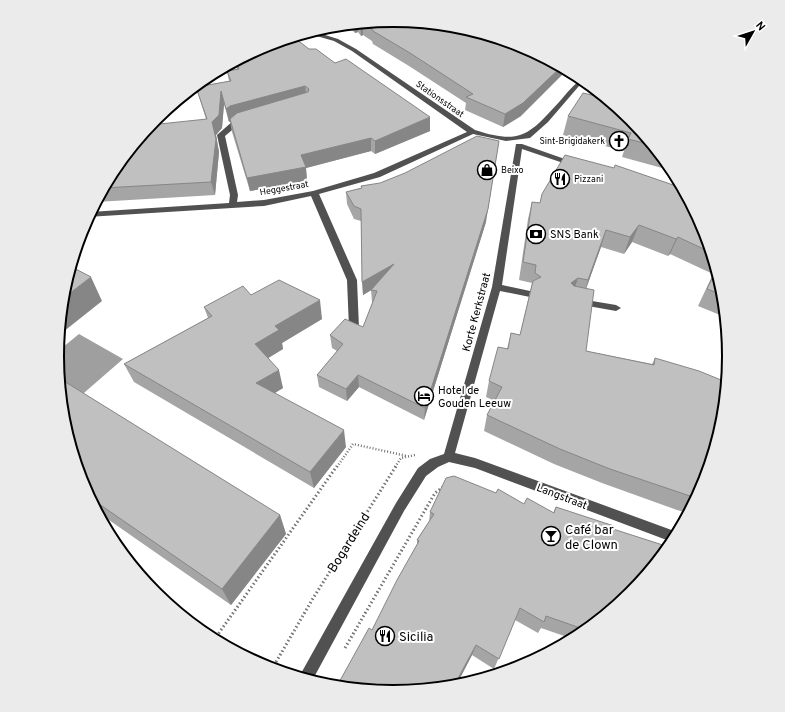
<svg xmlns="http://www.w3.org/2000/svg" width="785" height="712" font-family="Overpass,sans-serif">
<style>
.water{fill:#9f9f9f}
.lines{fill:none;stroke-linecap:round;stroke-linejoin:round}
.path-far1{stroke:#737373;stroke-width:2.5;stroke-dasharray:1 2;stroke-linecap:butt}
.path{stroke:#737373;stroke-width:3;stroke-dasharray:1.5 2.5;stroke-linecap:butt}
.minor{fill:#515151;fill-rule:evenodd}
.wall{fill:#a5a5a5}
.shaded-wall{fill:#868686}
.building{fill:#c0c0c0;stroke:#868686}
.labels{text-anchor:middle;stroke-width:4;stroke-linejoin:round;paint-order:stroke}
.far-street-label{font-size:9px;fill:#000;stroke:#fff}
.far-poi-label{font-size:9px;fill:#000;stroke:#fff;text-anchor:start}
.poi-label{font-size:11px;fill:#000;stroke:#fff;text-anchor:start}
.street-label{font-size:11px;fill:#000;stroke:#fff}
.near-poi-label{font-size:13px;fill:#000;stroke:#fff;text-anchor:start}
.near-street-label{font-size:13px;fill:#000;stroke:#fff}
.rim{fill:none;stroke:#000;stroke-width:2}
</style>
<rect width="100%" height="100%" fill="#fff"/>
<path class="water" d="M 79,334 L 123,359 L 62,412 L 57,352 Z"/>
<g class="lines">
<path class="path-far1" d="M 337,467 L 353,444 L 407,456
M 395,467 L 401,458 L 415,455"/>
<path class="path" d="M 214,640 L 337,466
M 345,648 L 435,493 L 443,487
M 272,669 L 312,600 L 396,466"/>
<path class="minor" d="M 312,31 L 338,39 L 356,49 L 475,130 C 521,145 529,135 560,101 C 567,93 573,85 582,79 L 586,82 L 579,86 L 548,122 L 530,138 L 506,141 L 473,134 L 380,177 L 319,194 L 357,280 L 359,328 L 354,332 L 349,328 L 347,280 L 311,196 L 264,206 L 87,217 L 90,212 L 229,203 L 230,195 L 217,135 L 233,121 L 242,120 L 246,122 L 238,125 L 225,136 L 238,195 L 237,202 L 264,200 L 313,191 L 374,173 L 467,132 L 352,51 L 334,41 L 306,33 Z
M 516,144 L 522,144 L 579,164 L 578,166 L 572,166 L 522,149 L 502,285 L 530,291 L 535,294 L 530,297 L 500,291 L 455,453 L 475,458 L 677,532 L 672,542 L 475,468 L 449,462 L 438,467 L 426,476 L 404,511 L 312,681 L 299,677 L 396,503 L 418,468 L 430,459 L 444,454 L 492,287 Z
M 580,299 L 616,305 L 621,308 L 616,311 L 577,304 L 575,302 Z"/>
</g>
<path class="wall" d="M 393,20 L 521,116 L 503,127 L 465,110 L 466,103 L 409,66 L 373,44 L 372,41 L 363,35 L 361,36 L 358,32 L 355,33 L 347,25 L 342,27 L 338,25 Z
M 264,45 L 309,49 L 335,63 L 430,117 L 430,131 L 375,154 L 371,151 L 306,168 L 307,181 L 250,191 L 232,132 L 230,121 L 229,122 L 224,104 L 222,128 L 216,135 L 219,152 L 215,195 L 96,202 L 113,169 L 206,119 L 200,100 L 196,87 L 229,81 L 227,71 L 237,69 L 234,62 Z
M 568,116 L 630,119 L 673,171 L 622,157 L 624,151 L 563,135 Z
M 361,186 L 486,222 L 424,420 L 359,387 L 347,401 L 319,387 L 317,375 L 337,351 L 332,348 L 330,335 L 363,327 L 373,302 L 372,302 L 371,290 L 363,295 L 361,221 L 354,219 L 347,204 L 346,192 L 361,188 Z
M 542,194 L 703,228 L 722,291 L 725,317 L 698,306 L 713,274 L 670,254 L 668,256 L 632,242 L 624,254 L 601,247 L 586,289 L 586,351 L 652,364 L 655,358 L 703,485 L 688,513 L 677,510 L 602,483 L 554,464 L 484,431 L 487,415 L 495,401 L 486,397 L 489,381 L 507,349 L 511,333 L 520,335 L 532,283 L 519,280 L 528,219 L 532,202 L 540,203 Z
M 251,295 L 322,319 L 282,343 L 283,349 L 268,358 L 283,388 L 275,393 L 346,447 L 314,488 L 134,382 L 124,364 L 208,318 L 204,307 Z
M 82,484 L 280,515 L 286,534 L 231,605 L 96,511 Z
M 524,504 L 553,513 L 556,507 L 613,529 L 630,594 L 579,636 L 573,639 L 541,628 L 538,633 L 515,620 L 494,669 L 472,655 L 457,683 L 372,630 L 417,545 L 417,540 L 429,522 L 430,512 Z"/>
<path class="shaded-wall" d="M 357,23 L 358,32 L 355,33 L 355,24 Z
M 360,23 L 363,23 L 363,35 L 361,36 Z
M 347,24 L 347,25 L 342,27 L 342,25 Z
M 561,67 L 567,70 L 521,116 L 503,127 L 505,114 Z
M 305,86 L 307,100 L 233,120 L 229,122 L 226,109 L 230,106 Z
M 221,91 L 224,104 L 222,128 L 216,135 L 219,152 L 215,195 L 211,182 L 212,122 Z
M 430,117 L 430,131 L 375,154 L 375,141 Z
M 371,138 L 371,151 L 306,168 L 307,181 L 250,191 L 247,178 L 301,155 Z
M 499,141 L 486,222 L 424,420 L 425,408 Z
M 639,225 L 632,242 L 624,254 L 630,237 Z
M 606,230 L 601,247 L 583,297 L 588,280 Z
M 678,237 L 670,254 L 668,256 L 676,239 Z
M 394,264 L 394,277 L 363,295 L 362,282 Z
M 91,277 L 102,301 L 58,336 L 62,299 Z
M 578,278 L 572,296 L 571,283 Z
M 320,300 L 322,319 L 282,343 L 283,349 L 260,363 L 255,344 L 275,326 Z
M 279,370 L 283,388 L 261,401 L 256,383 Z
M 358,375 L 359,387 L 347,401 L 346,389 Z
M 344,430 L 346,447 L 314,488 L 310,472 Z
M 280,515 L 286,534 L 231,605 L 222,589 Z
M 476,645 L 472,655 L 456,686 L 456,682 Z"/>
<path class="building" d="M 393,20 L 458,26 L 521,46 L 561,67 L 523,103 L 505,114 L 466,97 L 473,94 L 410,53 L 373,31 L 372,29 L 363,23 Z
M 290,38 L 296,39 L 309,49 L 316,49 L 335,63 L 346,59 L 430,117 L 375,141 L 371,138 L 301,155 L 306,167 L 247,178 L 230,119 L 237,113 L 308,92 L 309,89 L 305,86 L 230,106 L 226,109 L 221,91 L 219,115 L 212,122 L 216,139 L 211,182 L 103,188 L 113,169 L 150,125 L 207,119 L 196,87 L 231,81 L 227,71 L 239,69 L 236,61 L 264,45 Z
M 583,93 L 605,98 L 630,119 L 652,145 L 628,139 L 631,133 L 568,116 Z
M 477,136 L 499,141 L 488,209 L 425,408 L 358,375 L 346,389 L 317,375 L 343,344 L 330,335 L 345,319 L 363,327 L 377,291 L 371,290 L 394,264 L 362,282 L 361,209 L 354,206 L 346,192 L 362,188 L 361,186 L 380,183 L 405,173 Z
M 565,155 L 614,168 L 615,165 L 682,188 L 703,228 L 710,252 L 678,237 L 676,239 L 639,225 L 630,237 L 606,230 L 588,280 L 578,278 L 571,283 L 574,286 L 594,290 L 586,351 L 654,365 L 655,358 L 699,371 L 726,382 L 722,422 L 703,485 L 696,498 L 610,469 L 560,449 L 487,415 L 502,387 L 489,381 L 498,347 L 508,349 L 511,333 L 520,335 L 533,281 L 541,277 L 535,273 L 536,265 L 523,262 L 532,202 L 540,203 L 542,194 Z
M 70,266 L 91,277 L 62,299 L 63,290 Z
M 716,270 L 722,291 L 723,295 L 707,289 Z
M 279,280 L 320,300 L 275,326 L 279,330 L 255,344 L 279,370 L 256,383 L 344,430 L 310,472 L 124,364 L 212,316 L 204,307 L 243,286 L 251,295 Z
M 59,378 L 280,515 L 222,589 L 89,497 L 82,484 L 63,421 Z
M 454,476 L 496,493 L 498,489 L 524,504 L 527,498 L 554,513 L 556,507 L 614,526 L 613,529 L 669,547 L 630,594 L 586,630 L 546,616 L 544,622 L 520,608 L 499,659 L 476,645 L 456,682 L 460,685 L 392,692 L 337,686 L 369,628 L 372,630 L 397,580 L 419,541 L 417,540 L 434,514 L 430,512 L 446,478 Z"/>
<defs>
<symbol id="church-ring" viewBox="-11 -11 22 22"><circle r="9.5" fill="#fff" stroke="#000" stroke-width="1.5"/><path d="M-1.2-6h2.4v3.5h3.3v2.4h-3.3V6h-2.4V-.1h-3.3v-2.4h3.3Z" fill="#000"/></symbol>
<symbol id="shop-ring" viewBox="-11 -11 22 22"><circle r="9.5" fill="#fff" stroke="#000" stroke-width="1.5"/><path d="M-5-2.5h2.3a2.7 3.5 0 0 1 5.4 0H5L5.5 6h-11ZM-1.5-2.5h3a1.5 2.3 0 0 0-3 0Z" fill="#000"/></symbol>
<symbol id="restaurant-ring" viewBox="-11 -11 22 22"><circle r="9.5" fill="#fff" stroke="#000" stroke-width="1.5"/><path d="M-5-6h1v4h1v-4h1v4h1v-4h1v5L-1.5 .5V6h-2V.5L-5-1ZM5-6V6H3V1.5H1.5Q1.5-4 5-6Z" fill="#000"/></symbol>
<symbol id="bank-ring" viewBox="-11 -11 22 22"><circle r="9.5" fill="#fff" stroke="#000" stroke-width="1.5"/><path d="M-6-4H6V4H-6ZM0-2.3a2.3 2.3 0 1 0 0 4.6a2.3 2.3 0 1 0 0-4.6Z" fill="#000"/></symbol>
<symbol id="hotel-ring" viewBox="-11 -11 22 22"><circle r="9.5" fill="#fff" stroke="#000" stroke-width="1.5"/><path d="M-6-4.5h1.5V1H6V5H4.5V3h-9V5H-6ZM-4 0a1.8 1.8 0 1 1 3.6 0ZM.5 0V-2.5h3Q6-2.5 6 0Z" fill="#000"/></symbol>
<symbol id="bar-ring" viewBox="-11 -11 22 22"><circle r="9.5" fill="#fff" stroke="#000" stroke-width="1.5"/><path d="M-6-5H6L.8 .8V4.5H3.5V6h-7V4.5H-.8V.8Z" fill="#000"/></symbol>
</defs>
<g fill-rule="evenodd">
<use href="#church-ring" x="608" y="130" width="22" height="22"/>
<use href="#shop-ring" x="476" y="159" width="22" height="22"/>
<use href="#restaurant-ring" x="549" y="168" width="22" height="22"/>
<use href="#bank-ring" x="525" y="223" width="22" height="22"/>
<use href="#hotel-ring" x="413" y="385" width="22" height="22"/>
<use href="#bar-ring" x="540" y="525" width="22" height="22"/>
<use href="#restaurant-ring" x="374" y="625" width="22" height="22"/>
</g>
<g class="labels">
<g class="far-street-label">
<text transform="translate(440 99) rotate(35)" y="3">Stationsstraat</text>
<text transform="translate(284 188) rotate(-10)" y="3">Heggestraat</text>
</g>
<g class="far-poi-label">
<text x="605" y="144" text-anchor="end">Sint-Brigidakerk</text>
<text x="501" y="173">Beixo</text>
<text x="574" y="182">Pizzani</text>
</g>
<g class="poi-label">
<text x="550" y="238">SNS Bank</text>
<text x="438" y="394">Hotel de<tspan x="438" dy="13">Gouden Leeuw</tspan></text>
</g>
<g class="street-label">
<text transform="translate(476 312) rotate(-75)" y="4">Korte Kerkstraat</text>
<text transform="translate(562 496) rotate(21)" y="4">Langstraat</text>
</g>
<g class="near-poi-label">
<text x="565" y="534">Café bar<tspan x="565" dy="15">de Clown</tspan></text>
<text x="399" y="641">Sicilia</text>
</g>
<g class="near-street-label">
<text transform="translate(348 542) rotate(-58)" y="5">Bogardeind</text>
</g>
</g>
<path d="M0 0H785V712H0ZM64 356a329 329 0 1 1 658 0a329 329 0 1 1-658 0Z" fill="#ebebeb" fill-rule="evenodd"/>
<path class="rim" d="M64 356a329 329 0 1 1 658 0a329 329 0 1 1-658 0Z"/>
<g transform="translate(753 32) rotate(51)" stroke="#ffffff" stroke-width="3" paint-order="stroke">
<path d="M0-3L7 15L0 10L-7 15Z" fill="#000000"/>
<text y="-6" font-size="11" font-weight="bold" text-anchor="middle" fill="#000000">N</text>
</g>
</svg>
